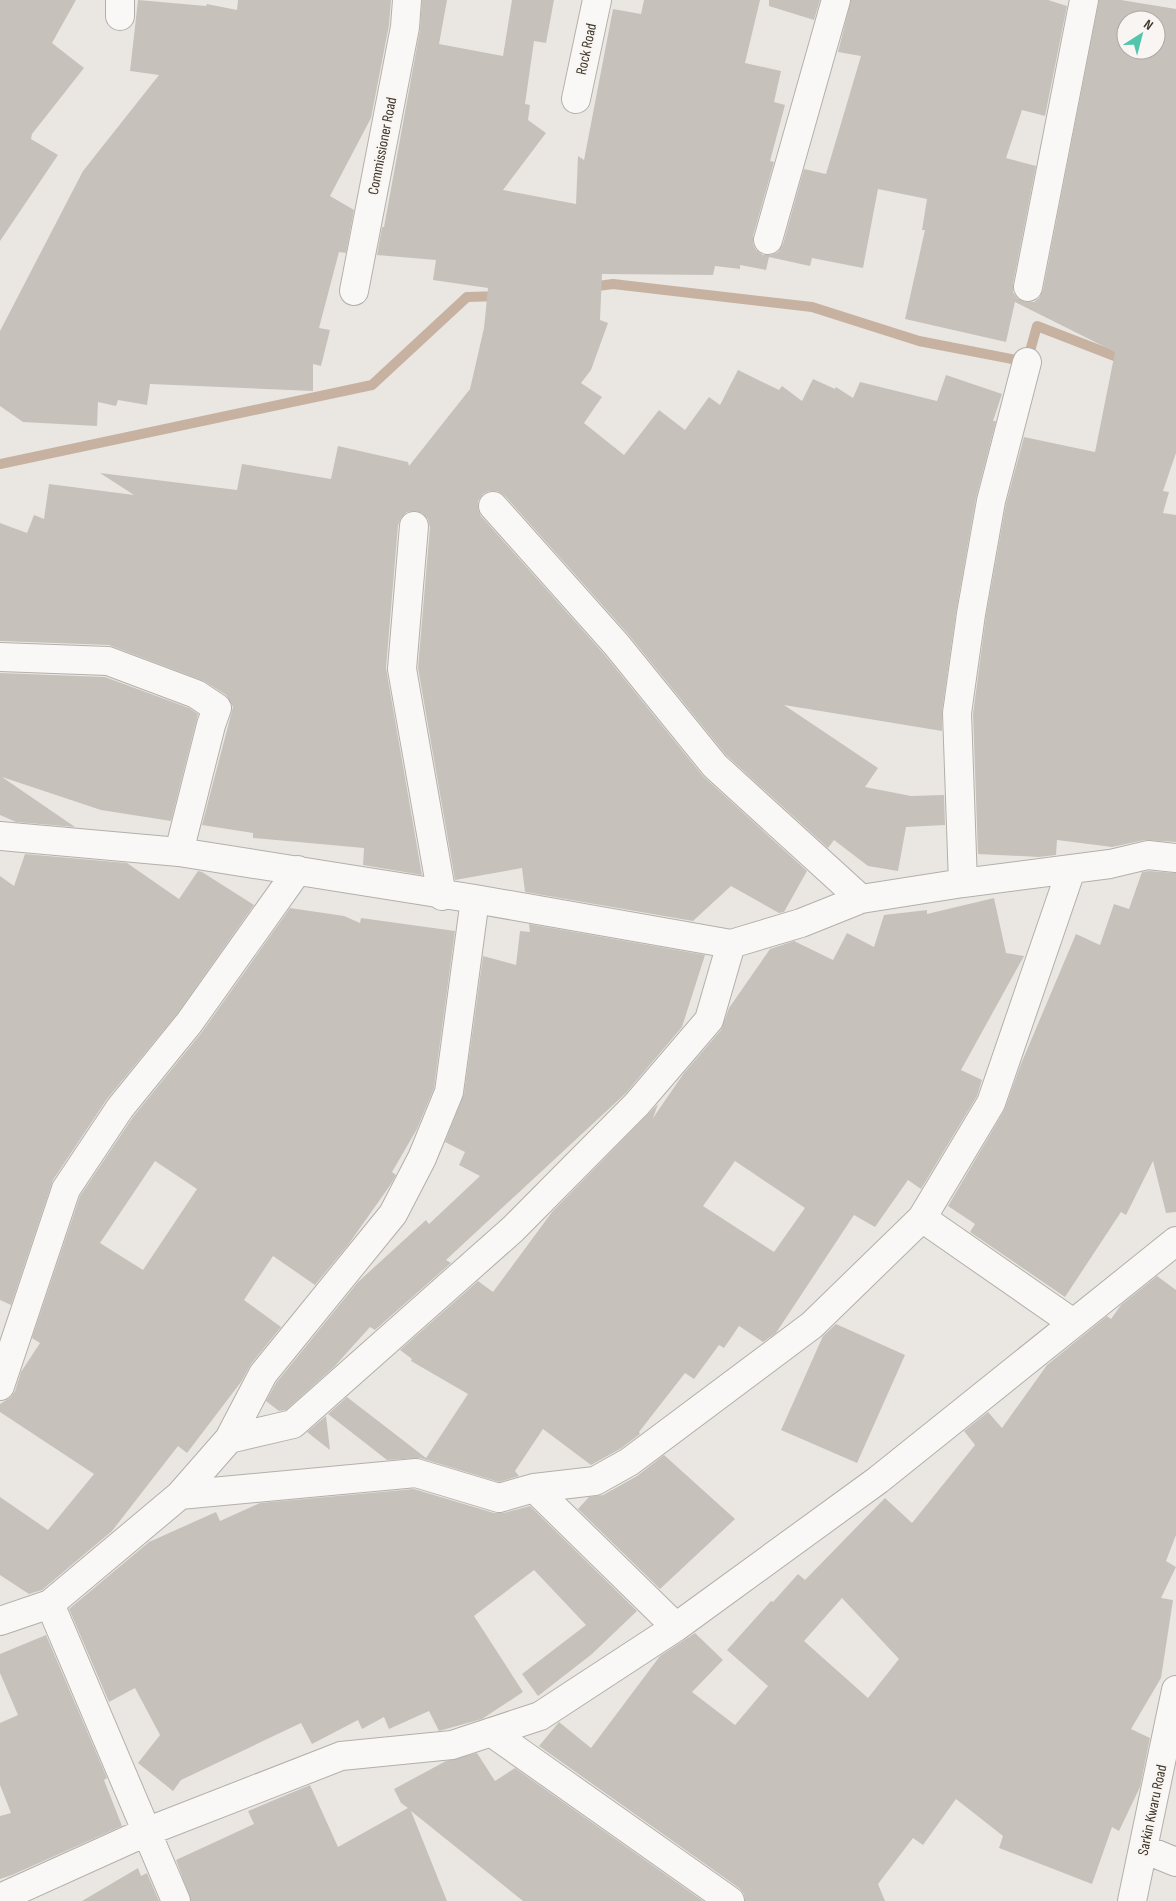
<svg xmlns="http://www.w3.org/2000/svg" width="1176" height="1901" font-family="'Sofia Sans Condensed',sans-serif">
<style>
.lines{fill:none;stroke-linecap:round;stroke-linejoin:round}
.stream{stroke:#c7b2a1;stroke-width:10}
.building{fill:#c7c1bb;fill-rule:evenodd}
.minor-casing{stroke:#b4afa8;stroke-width:30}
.minor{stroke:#f9f8f6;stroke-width:28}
.labels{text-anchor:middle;stroke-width:4.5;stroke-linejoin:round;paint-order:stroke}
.street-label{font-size:15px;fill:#41382c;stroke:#f8f5f3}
</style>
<rect width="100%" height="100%" fill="#eae7e3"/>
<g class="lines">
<path class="stream" d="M 590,287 L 613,284 L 812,307 L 919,341 L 1027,362 L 1037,326 L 1125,360
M 0,464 L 372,385 L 467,297 L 501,296"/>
</g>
<path class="building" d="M 0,0 L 76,0 L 52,43 L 84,68 L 32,134 L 31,139 L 58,155 L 0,241 Z
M 138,0 L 206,6 L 207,4 L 237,10 L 238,0 L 391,0 L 389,25 L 371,118 L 330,196 L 354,210 L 346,253 L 339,252 L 319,328 L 330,330 L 321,366 L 313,364 L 313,391 L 150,384 L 147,405 L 118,400 L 116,406 L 98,402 L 97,426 L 23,422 L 0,406 L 0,331 L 83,171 L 159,75 L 130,71 Z
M 422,0 L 447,0 L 439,44 L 503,56 L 512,0 L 554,0 L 546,43 L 534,41 L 525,104 L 530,105 L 528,120 L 546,133 L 503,190 L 576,204 L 578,156 L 584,160 L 613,9 L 641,14 L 644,0 L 760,0 L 745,63 L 781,71 L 774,102 L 785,105 L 770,161 L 774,162 L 753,236 L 753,244 L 756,250 L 763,255 L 771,255 L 778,252 L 783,244 L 804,169 L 826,174 L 861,56 L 838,52 L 851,0 L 1048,0 L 1067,6 L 1045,116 L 1022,110 L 1006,158 L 1036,166 L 1013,284 L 1013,292 L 1017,298 L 1026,302 L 1034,302 L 1039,298 L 1043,290 L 1099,0 L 1121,0 L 1176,9 L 1176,453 L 1163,491 L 1169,492 L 1163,513 L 1176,515 L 1176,842 L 1145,840 L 1112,847 L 1057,840 L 1056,855 L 1039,857 L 978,854 L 973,714 L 986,616 L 1006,504 L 1024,437 L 1095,452 L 1115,352 L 1015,302 L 1006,342 L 905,319 L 925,230 L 922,230 L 927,199 L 878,189 L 863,268 L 812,258 L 810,266 L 769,257 L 766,270 L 740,265 L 740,269 L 715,266 L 713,275 L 602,274 L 600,320 L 608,323 L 591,370 L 581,383 L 602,397 L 584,423 L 624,455 L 659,410 L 685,430 L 709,397 L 720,405 L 738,370 L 779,390 L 782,386 L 802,401 L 813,379 L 835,389 L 836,387 L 853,398 L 860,382 L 937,401 L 946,375 L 1002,394 L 993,421 L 996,421 L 976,498 L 956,612 L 942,711 L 942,731 L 784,705 L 878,768 L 865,787 L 911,796 L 944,795 L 945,825 L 906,827 L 898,871 L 868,866 L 834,840 L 828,848 L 726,755 L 628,634 L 505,496 L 497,491 L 489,491 L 483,494 L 478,501 L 478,509 L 481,516 L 604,654 L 703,776 L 807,871 L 784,912 L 779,913 L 731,886 L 693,921 L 525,892 L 522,868 L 455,880 L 418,668 L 430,527 L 428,519 L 422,513 L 416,511 L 407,512 L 401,518 L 398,525 L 386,668 L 422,875 L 363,865 L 364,848 L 253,838 L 253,833 L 202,825 L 233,707 L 226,695 L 204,681 L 109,645 L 0,641 L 0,523 L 27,533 L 34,515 L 44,519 L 49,484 L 134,495 L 100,473 L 237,490 L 242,464 L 331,479 L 338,446 L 408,462 L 409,466 L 470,389 L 484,328 L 488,288 L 433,280 L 436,260 L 377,255 L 382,227 L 384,227 L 420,30 ZM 1126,20 L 1156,20 L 1156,50 L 1126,50 Z
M 769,0 L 820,0 L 814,20 L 769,6 Z
M 0,673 L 105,677 L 189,708 L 198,714 L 171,821 L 101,810 L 2,777 L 75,827 L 16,822 L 0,815 Z
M 25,854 L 127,863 L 179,899 L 198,871 L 202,872 L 254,905 L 177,1014 L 107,1099 L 53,1180 L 11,1305 L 0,1300 L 0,876 L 14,886 Z
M 1149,871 L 1176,873 L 1176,1212 L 1166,1213 L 1153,1161 L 1126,1215 L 1121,1212 L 1065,1297 L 970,1232 L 975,1224 L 948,1206 L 1004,1111 L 1021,1064 L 1076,934 L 1100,945 L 1114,904 L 1129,909 L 1142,872 Z
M 994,898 L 1006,953 L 1024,956 L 961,1070 L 982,1080 L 977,1096 L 921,1189 L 908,1180 L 875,1227 L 854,1215 L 776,1333 L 763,1342 L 739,1326 L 724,1348 L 719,1345 L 694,1379 L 685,1373 L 639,1432 L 640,1434 L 620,1449 L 591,1465 L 543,1429 L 515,1471 L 519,1476 L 499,1482 L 420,1458 L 387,1460 L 328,1414 L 347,1397 L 426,1458 L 468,1394 L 411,1361 L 412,1359 L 400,1350 L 478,1281 L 493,1292 L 552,1212 L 658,1104 L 653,1118 L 684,1073 L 721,1030 L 729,1008 L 770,949 L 794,941 L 833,960 L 847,933 L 874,947 L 884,915 L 927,910 L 927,914 ZM 735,1161 L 805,1208 L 774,1252 L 703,1206 Z
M 290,908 L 344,916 L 360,923 L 361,918 L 455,931 L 434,1088 L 417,1129 L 392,1172 L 396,1175 L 391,1184 L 348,1245 L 315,1285 L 273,1256 L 244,1300 L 281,1327 L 251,1364 L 241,1382 L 187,1453 L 178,1446 L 112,1531 L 42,1590 L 29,1594 L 0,1575 L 0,1497 L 48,1530 L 94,1474 L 0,1412 L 0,1404 L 11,1397 L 15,1391 L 21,1372 L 40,1343 L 32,1338 L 80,1196 L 133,1117 L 202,1032 ZM 155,1161 L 197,1189 L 143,1270 L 100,1243 Z
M 529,924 L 705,955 L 682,1027 L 626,1093 L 446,1260 L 451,1263 L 375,1330 L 370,1327 L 334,1367 L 286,1410 L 279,1411 L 266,1401 L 276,1383 L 358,1282 L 426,1220 L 429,1224 L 480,1176 L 459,1165 L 465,1152 L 445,1142 L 464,1094 L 483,956 L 516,965 L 520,931 L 530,932 Z
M 1157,1276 L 1176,1290 L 1176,1535 L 1166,1561 L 1176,1567 L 1161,1598 L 1173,1600 L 1161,1678 L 1131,1729 L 1150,1738 L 1140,1787 L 1119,1831 L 1112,1827 L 1092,1884 L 999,1848 L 1003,1836 L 956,1799 L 923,1845 L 913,1838 L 878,1884 L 885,1901 L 745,1901 L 744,1894 L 739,1888 L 539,1746 L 559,1722 L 591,1748 L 660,1656 L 695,1633 L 723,1660 L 692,1692 L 735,1725 L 768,1686 L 727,1650 L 771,1601 L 773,1602 L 798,1574 L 805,1580 L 885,1498 L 912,1523 L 975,1445 L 964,1431 L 988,1412 L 1002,1428 L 1047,1365 L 1107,1316 L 1111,1319 L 1121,1305 ZM 842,1598 L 899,1659 L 868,1698 L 804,1641 Z
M 836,1324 L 905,1355 L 857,1463 L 781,1430 L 823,1336 Z
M 326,1416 L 330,1450 L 307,1432 Z
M 664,1455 L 735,1519 L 660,1589 L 578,1509 L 589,1497 L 603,1495 L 637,1476 Z
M 414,1489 L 494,1513 L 503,1513 L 530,1506 L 637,1611 L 592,1654 L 538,1696 L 522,1674 L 586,1625 L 534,1570 L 474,1616 L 523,1692 L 482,1719 L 439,1731 L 429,1711 L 389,1729 L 384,1717 L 362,1729 L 358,1720 L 312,1744 L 301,1723 L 181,1780 L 173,1791 L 138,1763 L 160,1735 L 135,1688 L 109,1702 L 69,1609 L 149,1542 L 216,1512 L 220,1521 L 260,1503 Z
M 46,1635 L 107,1778 L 104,1780 L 122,1826 L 12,1875 L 0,1879 L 0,1816 L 11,1813 L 0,1785 L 0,1723 L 18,1715 L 0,1673 L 0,1654 Z
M 477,1753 L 495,1781 L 515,1768 L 703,1901 L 523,1901 L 411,1811 L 447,1901 L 191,1901 L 176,1860 L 254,1824 L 248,1811 L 310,1785 L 338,1847 L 408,1808 L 401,1803 L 394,1789 L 446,1761 Z
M 138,1868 L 141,1876 L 147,1873 L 159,1901 L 82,1901 Z"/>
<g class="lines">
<defs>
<path id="minor" d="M 120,16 L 120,0
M 576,99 L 597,0
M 768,240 L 836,0
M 1028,287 L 1084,0
M 354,291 L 405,27 L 407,0
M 493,506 L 616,644 L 715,766 L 861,899
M 414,526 L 402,669 L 442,896
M 0,657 L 108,661 L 196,694 L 217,708 L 211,725 L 179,852
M 0,836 L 179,852 L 475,899 L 731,944 L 801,923 L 861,899 L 963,883 L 1110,864 L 1148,855 L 1176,858
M 963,883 L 957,713 L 971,614 L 991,501 L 1027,362
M 922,1218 L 1073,1323
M 0,1386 L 66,1189 L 120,1108 L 189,1023 L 298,870
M 229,1439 L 293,1424 L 513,1229 L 637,1104 L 709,1020 L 731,944
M 534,1488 L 676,1627
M 180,1495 L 416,1473 L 499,1498 L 534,1488 L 595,1481 L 629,1462 L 812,1325 L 922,1218 L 991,1103 L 1071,870
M 50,1604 L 176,1901
M 0,1621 L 50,1604 L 180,1495 L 229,1439 L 263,1374 L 393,1214 L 422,1158 L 449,1092 L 475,899
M 491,1732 L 730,1901
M 1144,1849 L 1176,1862
M 0,1898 L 146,1832 L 341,1756 L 452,1745 L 540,1716 L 676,1627 L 878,1480 L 1176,1241
M 1132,1901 L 1176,1690"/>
</defs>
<use href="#minor" class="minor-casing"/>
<use href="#minor" class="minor"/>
</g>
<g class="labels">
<g class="street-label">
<text transform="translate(586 49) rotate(-78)" y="5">Rock Road</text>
<text transform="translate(382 146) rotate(-79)" y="5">Commissioner Road</text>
<text transform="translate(1152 1810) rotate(-78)" y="5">Sarkin Kwaru Road</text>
</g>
</g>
<g transform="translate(1141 35) rotate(36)"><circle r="24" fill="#f8f5f3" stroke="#afa9a3"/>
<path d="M0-4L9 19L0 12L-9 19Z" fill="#53c5ab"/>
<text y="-8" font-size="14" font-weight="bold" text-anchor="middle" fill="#41382c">N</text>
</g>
</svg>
